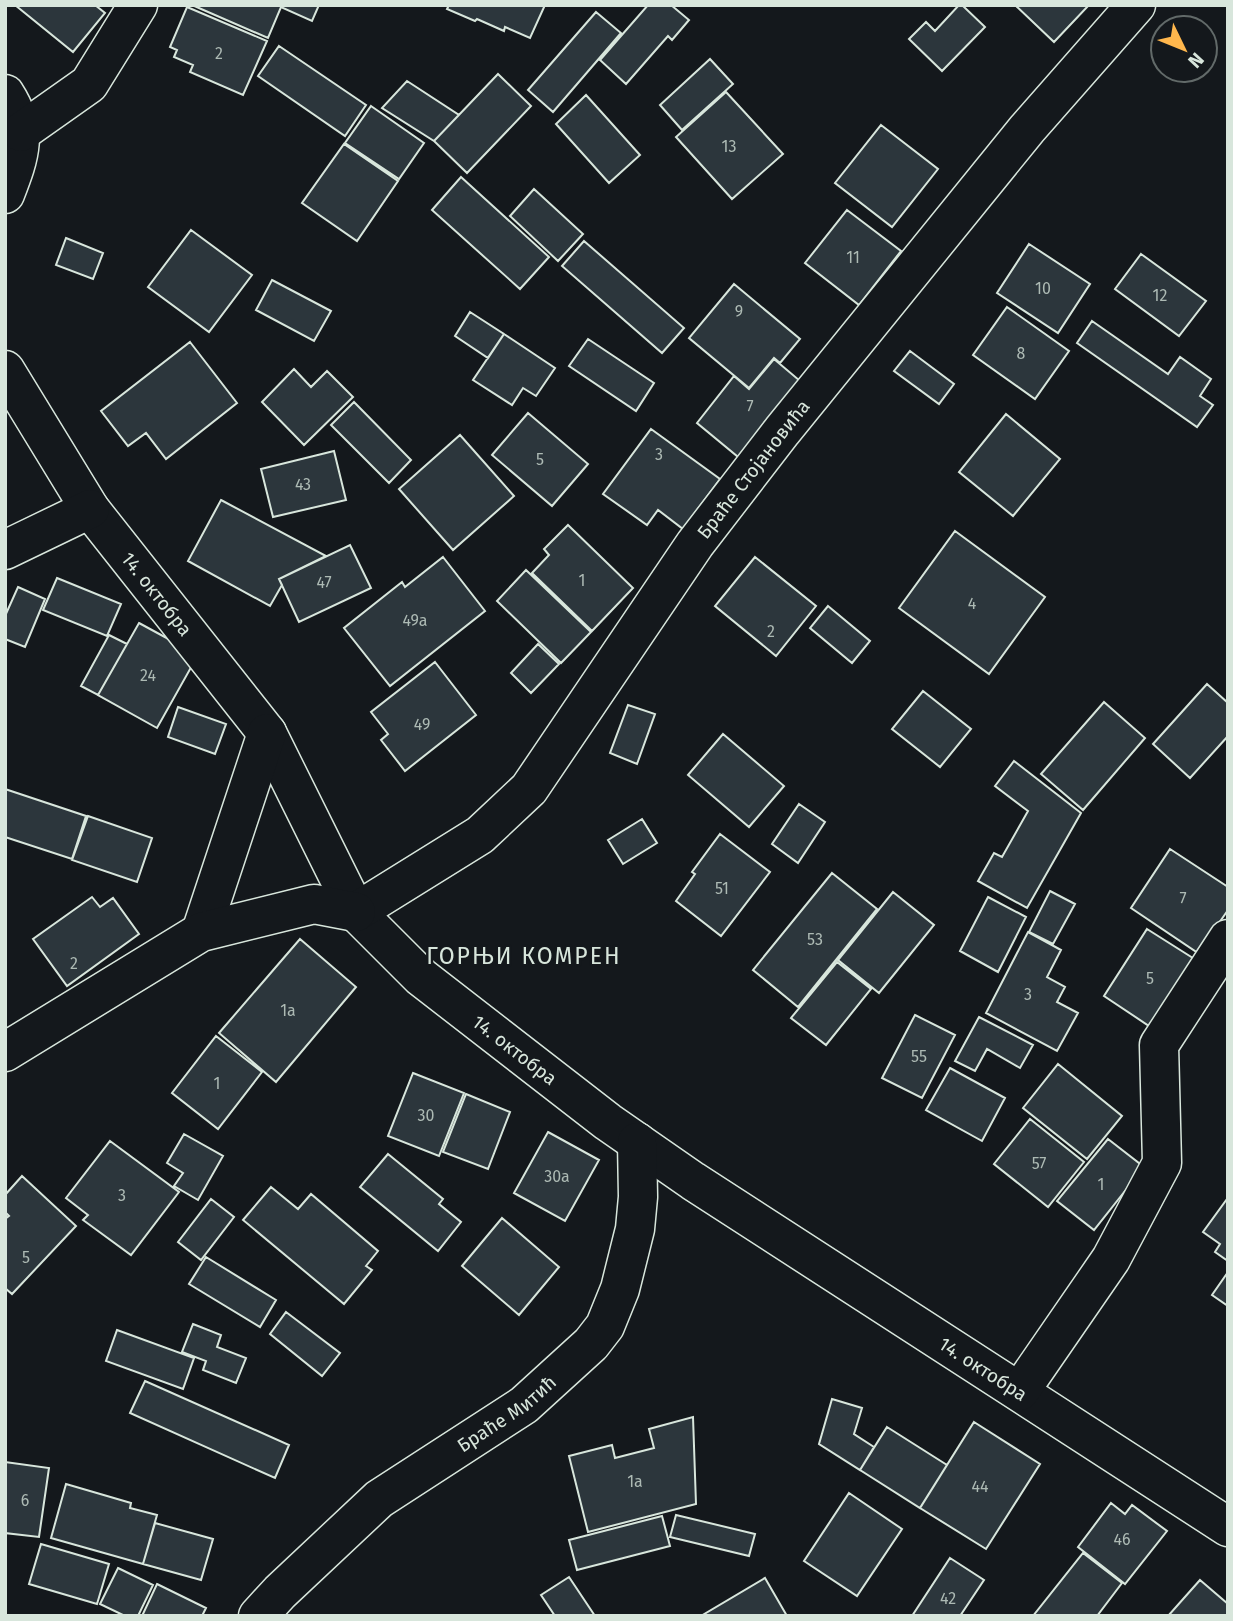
<svg xmlns="http://www.w3.org/2000/svg" width="1233" height="1621" font-family="'Fira Sans',sans-serif">
<style>
.building{fill:#2c363c;stroke:#d8e6dc;stroke-width:2}
.lines{fill:none;stroke-linecap:round;stroke-linejoin:round}
.minor-casing{stroke:#d8e6dc;stroke-width:41}
.minor{stroke:#14181c;stroke-width:38}
.labels{text-anchor:middle;stroke-width:5;stroke-linejoin:round;paint-order:stroke}
.number-label{font-size:16px;fill:#adbab4}
.street-label{font-size:19px;fill:#d8e6dc;stroke:#14181c}
.quarter-label{font-size:23px;letter-spacing:2px;fill:#d8e6dc;stroke:#14181c}
</style>
<rect width="100%" height="100%" fill="#14181c"/>
<path class="building" d="M 15,5 L 95,5 L 105,13 L 73,52 Z
M 192,5 L 319,5 L 312,21 L 281,7 L 268,38 Z
M 449,5 L 545,5 L 530,38 L 505,27 L 504,31 L 477,19 L 475,21 L 447,9 Z
M 648,5 L 671,5 L 689,20 L 672,40 L 668,36 L 626,84 L 600,60 Z
M 959,5 L 962,5 L 985,27 L 942,71 L 909,39 L 926,22 L 935,31 Z
M 1015,5 L 1089,5 L 1054,42 Z
M 187,7 L 267,41 L 243,95 L 190,72 L 193,65 L 174,57 L 177,50 L 170,47 Z
M 596,12 L 621,33 L 553,112 L 528,90 Z
M 279,46 L 366,105 L 345,136 L 258,76 Z
M 710,59 L 733,84 L 682,130 L 660,105 Z
M 498,74 L 531,106 L 467,173 L 434,141 Z
M 407,81 L 459,115 L 434,141 L 382,108 Z
M 726,92 L 783,154 L 732,199 L 676,137 Z
M 586,95 L 640,155 L 609,183 L 556,124 Z
M 371,106 L 424,143 L 399,179 L 345,143 Z
M 881,125 L 938,169 L 892,227 L 835,183 Z
M 344,144 L 398,181 L 357,241 L 302,203 Z
M 461,177 L 549,257 L 520,289 L 432,210 Z
M 534,189 L 583,234 L 558,261 L 510,216 Z
M 847,210 L 901,251 L 859,305 L 805,263 Z
M 191,230 L 252,275 L 209,332 L 148,287 Z
M 66,238 L 103,253 L 93,279 L 56,265 Z
M 584,241 L 684,328 L 662,353 L 562,266 Z
M 1029,244 L 1090,284 L 1058,333 L 997,293 Z
M 1141,254 L 1206,301 L 1179,336 L 1115,289 Z
M 272,280 L 331,311 L 314,341 L 256,310 Z
M 734,284 L 800,339 L 780,363 L 774,358 L 749,388 L 689,338 Z
M 1007,307 L 1069,351 L 1035,399 L 973,355 Z
M 470,312 L 504,334 L 488,358 L 455,336 Z
M 1092,321 L 1168,374 L 1180,357 L 1211,379 L 1200,396 L 1213,405 L 1197,427 L 1077,343 Z
M 504,334 L 555,368 L 536,396 L 523,388 L 512,405 L 473,380 Z
M 588,339 L 654,383 L 636,411 L 569,366 Z
M 190,342 L 237,403 L 166,459 L 146,433 L 128,446 L 101,411 Z
M 910,351 L 954,384 L 939,404 L 894,371 Z
M 774,359 L 806,386 L 743,461 L 697,423 L 734,376 L 749,389 Z
M 294,369 L 311,387 L 327,371 L 353,397 L 304,445 L 262,402 Z
M 354,402 L 411,460 L 389,483 L 331,425 Z
M 528,413 L 588,464 L 552,506 L 492,455 Z
M 1006,414 L 1060,459 L 1013,516 L 959,472 Z
M 651,429 L 720,479 L 683,529 L 658,510 L 647,525 L 603,494 Z
M 460,435 L 514,496 L 453,550 L 399,489 Z
M 334,451 L 346,500 L 273,517 L 261,469 Z
M 221,500 L 326,556 L 279,579 L 282,585 L 270,606 L 188,561 Z
M 568,525 L 633,588 L 592,631 L 532,573 L 549,555 L 544,549 Z
M 955,531 L 1045,597 L 989,674 L 899,608 Z
M 350,545 L 371,588 L 299,622 L 279,579 Z
M 443,557 L 485,611 L 390,686 L 344,628 L 402,582 L 405,587 Z
M 755,557 L 816,606 L 776,656 L 715,606 Z
M 526,570 L 591,632 L 561,663 L 497,601 Z
M 57,578 L 121,604 L 107,636 L 43,610 Z
M 18,587 L 45,599 L 25,647 L 5,639 L 5,616 Z
M 828,606 L 870,641 L 852,663 L 810,628 Z
M 139,623 L 198,655 L 157,728 L 98,695 Z
M 109,635 L 127,644 L 98,695 L 81,686 Z
M 538,644 L 559,664 L 531,693 L 511,673 Z
M 435,662 L 476,715 L 405,771 L 381,740 L 388,734 L 371,712 Z
M 1207,684 L 1228,703 L 1228,736 L 1190,778 L 1153,744 Z
M 923,691 L 971,729 L 940,767 L 892,729 Z
M 1104,702 L 1145,738 L 1083,810 L 1041,774 Z
M 628,705 L 655,714 L 637,764 L 610,753 Z
M 178,707 L 226,724 L 215,754 L 168,737 Z
M 723,734 L 784,786 L 749,827 L 688,775 Z
M 1014,761 L 1081,813 L 1027,908 L 978,881 L 994,853 L 1002,857 L 1028,811 L 995,786 Z
M 5,789 L 86,816 L 72,859 L 5,837 Z
M 799,804 L 825,822 L 798,863 L 772,844 Z
M 88,816 L 152,838 L 137,882 L 72,860 Z
M 642,819 L 657,843 L 623,864 L 608,840 Z
M 720,834 L 770,872 L 721,936 L 676,901 L 695,874 L 692,872 Z
M 1170,849 L 1228,887 L 1228,910 L 1198,953 L 1131,908 Z
M 832,873 L 877,909 L 798,1007 L 753,970 Z
M 1050,891 L 1075,904 L 1053,944 L 1029,932 Z
M 893,892 L 934,925 L 879,993 L 838,960 Z
M 92,897 L 100,907 L 113,898 L 139,934 L 67,986 L 33,939 Z
M 988,897 L 1026,917 L 998,972 L 960,951 Z
M 1147,929 L 1196,960 L 1152,1028 L 1104,996 Z
M 1028,932 L 1061,950 L 1047,977 L 1065,987 L 1057,1002 L 1078,1013 L 1057,1051 L 986,1013 Z
M 300,939 L 356,987 L 276,1082 L 219,1033 Z
M 837,962 L 871,989 L 826,1045 L 791,1018 Z
M 915,1015 L 955,1035 L 922,1098 L 882,1078 Z
M 979,1017 L 1033,1045 L 1020,1068 L 987,1049 L 975,1071 L 955,1061 Z
M 216,1036 L 262,1072 L 218,1129 L 172,1093 Z
M 1058,1064 L 1122,1116 L 1087,1159 L 1023,1108 Z
M 950,1068 L 1005,1098 L 982,1141 L 926,1110 Z
M 413,1073 L 464,1093 L 439,1156 L 388,1136 Z
M 466,1094 L 510,1112 L 488,1169 L 443,1152 Z
M 1030,1119 L 1084,1162 L 1048,1207 L 994,1164 Z
M 548,1132 L 599,1160 L 565,1221 L 514,1193 Z
M 184,1134 L 223,1156 L 198,1200 L 174,1186 L 183,1173 L 167,1163 Z
M 1108,1139 L 1144,1167 L 1094,1230 L 1057,1201 Z
M 110,1141 L 179,1192 L 131,1255 L 83,1220 L 88,1215 L 66,1198 Z
M 388,1154 L 443,1199 L 439,1204 L 461,1222 L 438,1251 L 360,1187 Z
M 22,1176 L 76,1226 L 12,1294 L 5,1288 L 5,1219 L 9,1216 L 5,1212 L 5,1195 Z
M 271,1187 L 298,1209 L 311,1194 L 378,1251 L 366,1266 L 372,1270 L 344,1304 L 243,1220 Z
M 211,1199 L 234,1217 L 201,1260 L 178,1242 Z
M 1227,1199 L 1228,1199 L 1228,1261 L 1215,1252 L 1220,1244 L 1203,1232 Z
M 502,1218 L 559,1267 L 519,1315 L 462,1266 Z
M 206,1257 L 276,1300 L 260,1327 L 189,1284 Z
M 1228,1272 L 1228,1306 L 1212,1295 Z
M 286,1312 L 340,1353 L 322,1376 L 270,1334 Z
M 193,1324 L 221,1335 L 217,1347 L 246,1358 L 236,1383 L 203,1370 L 206,1361 L 182,1352 Z
M 117,1330 L 194,1358 L 183,1389 L 106,1361 Z
M 145,1381 L 289,1445 L 275,1478 L 130,1413 Z
M 832,1399 L 862,1408 L 854,1434 L 874,1447 L 860,1470 L 819,1444 Z
M 693,1417 L 696,1504 L 588,1532 L 569,1456 L 612,1445 L 615,1458 L 654,1448 L 649,1429 Z
M 974,1422 L 1040,1464 L 986,1549 L 920,1508 Z
M 887,1427 L 947,1465 L 920,1508 L 860,1470 Z
M 5,1462 L 49,1468 L 39,1537 L 5,1533 Z
M 66,1484 L 131,1503 L 130,1508 L 157,1515 L 143,1564 L 51,1538 Z
M 849,1493 L 902,1529 L 857,1596 L 804,1561 Z
M 1111,1503 L 1125,1514 L 1132,1505 L 1167,1531 L 1125,1584 L 1078,1547 Z
M 676,1515 L 755,1534 L 749,1556 L 670,1537 Z
M 662,1516 L 670,1546 L 577,1570 L 569,1540 Z
M 155,1523 L 213,1539 L 201,1580 L 143,1564 Z
M 41,1544 L 109,1564 L 97,1604 L 29,1584 Z
M 1083,1553 L 1122,1583 L 1097,1616 L 1033,1616 Z
M 950,1558 L 984,1580 L 960,1616 L 912,1616 Z
M 118,1568 L 153,1585 L 138,1616 L 125,1616 L 100,1604 Z
M 569,1577 L 595,1616 L 555,1616 L 541,1595 Z
M 765,1578 L 787,1616 L 701,1616 Z
M 1200,1580 L 1228,1604 L 1228,1616 L 1168,1616 Z
M 157,1584 L 206,1608 L 202,1616 L 142,1616 Z"/>
<g class="lines">
<defs>
<g id="minor">
<path d="M 5,94 C 29,131 20,155 5,194"/>
<path d="M 21,132 L 89,84 L 138,5"/>
<path id="s1" d="M 5,370 L 90,509 L 267,733 L 356,912 L 421,977 L 608,1122 L 693,1181 L 1228,1527"/>
<path d="M 5,550 L 90,509"/>
<path id="s2" d="M 356,912 L 480,835 L 529,789 L 695,544 L 782,431 L 1027,129 L 1136,5"/>
<path d="M 201,932 L 267,733"/>
<path d="M 5,1052 L 201,932 L 314,904 L 356,912"/>
<path d="M 1020,1391 L 1111,1259 L 1162,1163 L 1159,1045 L 1228,939"/>
<path id="s3" d="M 258,1616 L 280,1592 L 379,1499 L 524,1405 L 591,1344 L 605,1326 L 620,1289 L 635,1229 L 638,1197 L 637,1142"/>
</g>
</defs>
<use href="#minor" class="minor-casing"/>
<use href="#minor" class="minor"/>
</g>
<g class="labels">
<g class="number-label">
<text x="219" y="59">2</text>
<text x="729" y="152">13</text>
<text x="853" y="263">11</text>
<text x="1043" y="294">10</text>
<text x="1160" y="301">12</text>
<text x="739" y="317">9</text>
<text x="1021" y="359">8</text>
<text x="750" y="412">7</text>
<text x="659" y="460">3</text>
<text x="540" y="465">5</text>
<text x="303" y="490">43</text>
<text x="582" y="586">1</text>
<text x="324" y="588">47</text>
<text x="972" y="609">4</text>
<text x="415" y="626">49a</text>
<text x="771" y="637">2</text>
<text x="148" y="681">24</text>
<text x="422" y="730">49</text>
<text x="722" y="894">51</text>
<text x="1183" y="904">7</text>
<text x="815" y="945">53</text>
<text x="74" y="969">2</text>
<text x="1150" y="984">5</text>
<text x="1028" y="1000">3</text>
<text x="288" y="1016">1a</text>
<text x="919" y="1062">55</text>
<text x="217" y="1089">1</text>
<text x="426" y="1121">30</text>
<text x="1039" y="1169">57</text>
<text x="557" y="1182">30a</text>
<text x="1101" y="1190">1</text>
<text x="122" y="1201">3</text>
<text x="26" y="1263">5</text>
<text x="635" y="1487">1a</text>
<text x="980" y="1492">44</text>
<text x="25" y="1506">6</text>
<text x="1122" y="1545">46</text>
<text x="948" y="1604">42</text>
</g>
<g class="street-label">
<text dy="7" stroke="none"><textPath href="#s2" startOffset="604">Браће Стојановића</textPath></text>
<text dy="7" stroke="none"><textPath href="#s1" startOffset="271">14. октобра</textPath></text>
<text dy="7" stroke="none"><textPath href="#s1" startOffset="859">14. октобра</textPath></text>
<text dy="7" stroke="none"><textPath href="#s1" startOffset="1426">14. октобра</textPath></text>
<text dy="7" stroke="none"><textPath href="#s3" startOffset="322">Браће Митић</textPath></text>
</g>
<g class="quarter-label">
<text x="524" y="964">ГОРЊИ КОМРЕН</text>
</g>
</g>
<rect width="1233" height="1621" fill="none" stroke="#d8e6dc" stroke-width="14"/>
<g transform="translate(1184 49) rotate(133)"><circle r="33" fill="#14181c" stroke="#626a69" stroke-width="2"/>
<path d="M0-5L12 26L0 18L-12 26Z" fill="#ffb74d"/>
<text y="-10" font-size="19" font-weight="bold" text-anchor="middle" fill="#d8e6dc">N</text>
</g>
</svg>
